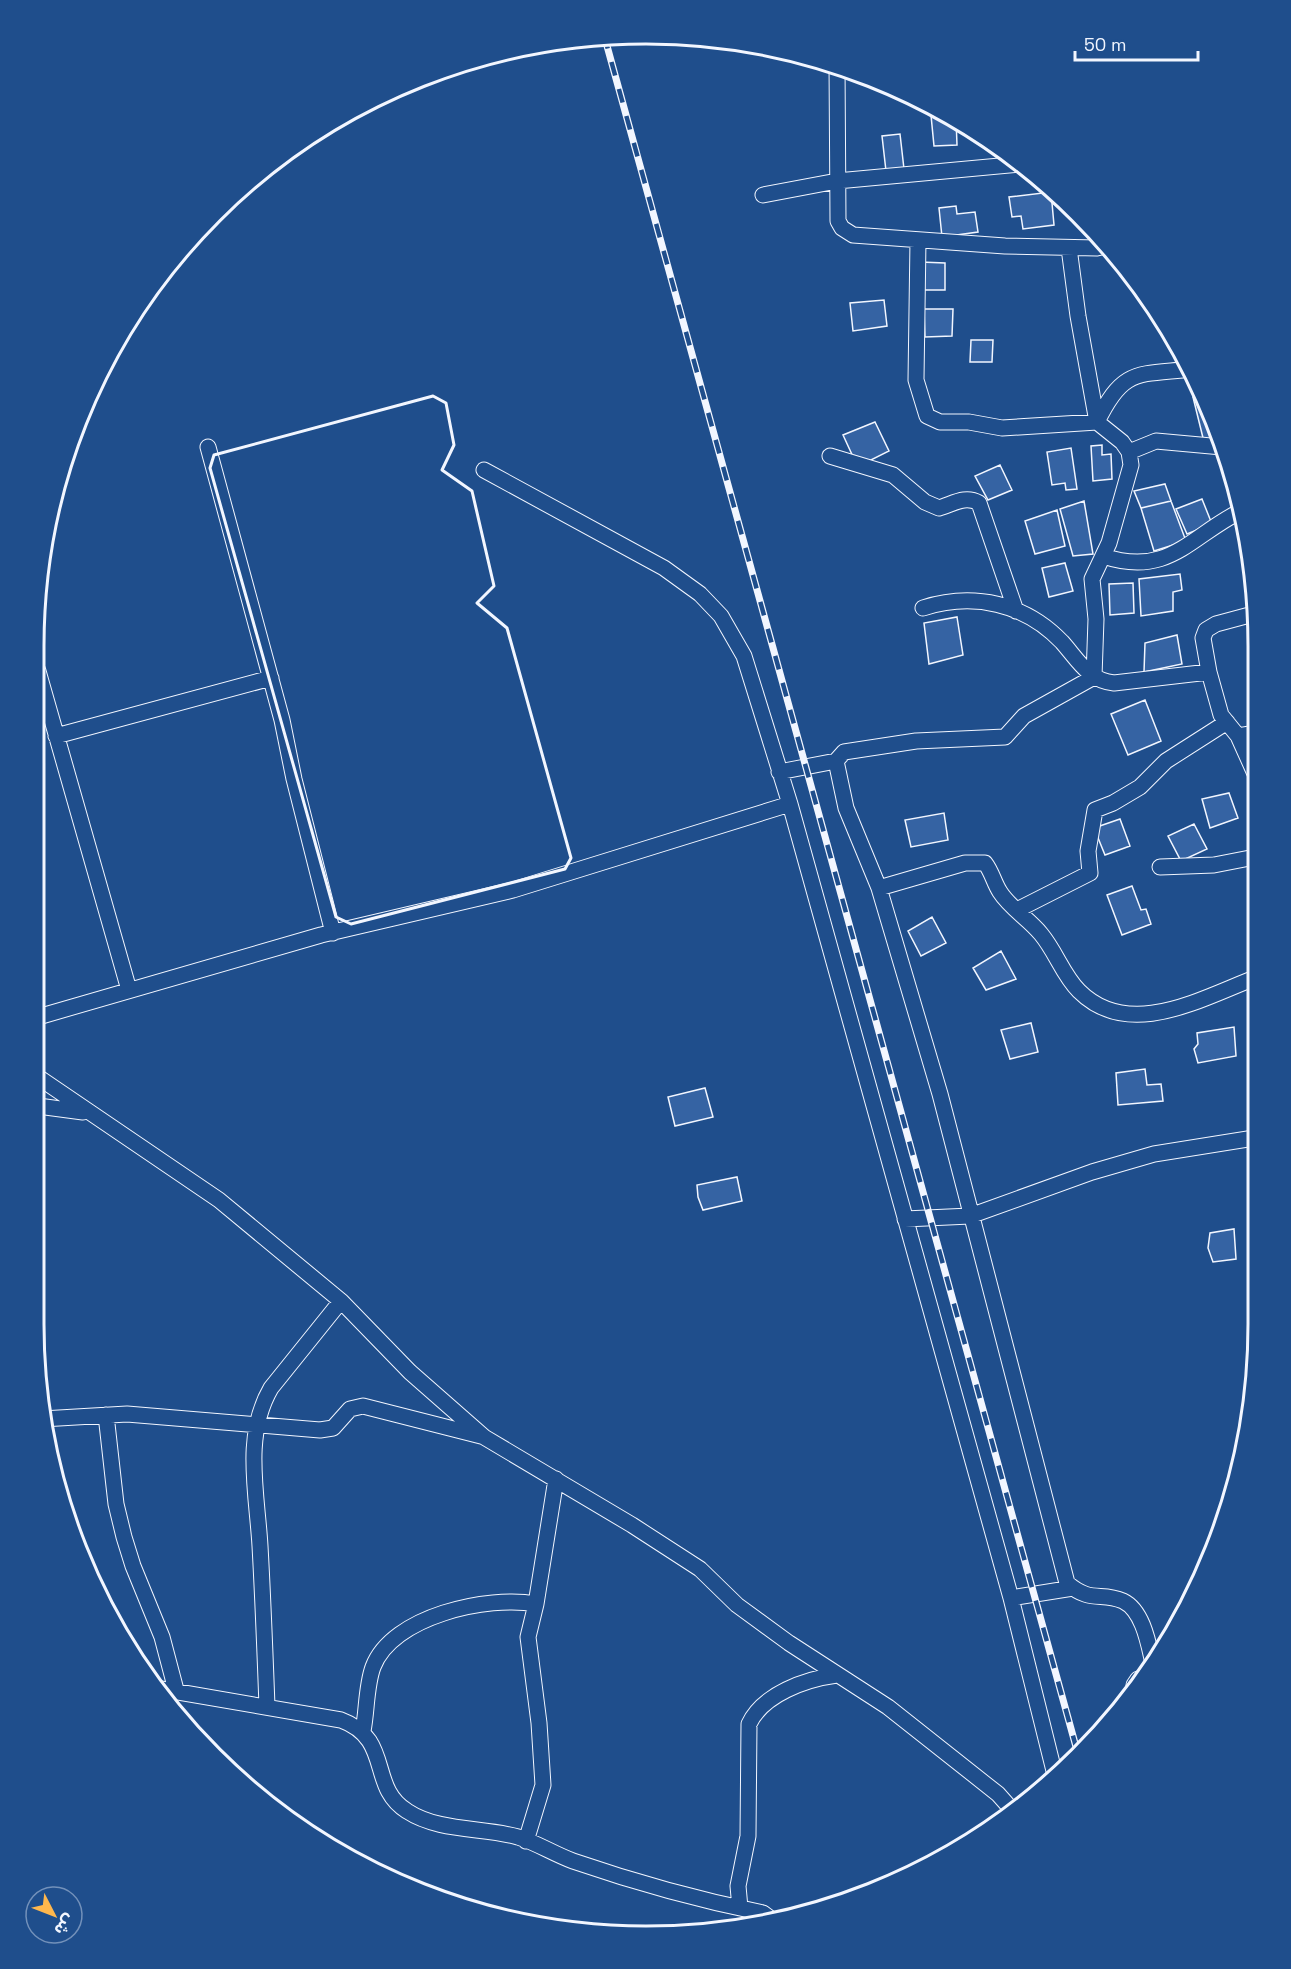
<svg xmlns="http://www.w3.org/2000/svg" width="1291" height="1969" font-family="'Space Grotesk','Noto Sans Arabic',sans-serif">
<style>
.building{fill:#3563a3;stroke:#f2f6ff;stroke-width:1.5}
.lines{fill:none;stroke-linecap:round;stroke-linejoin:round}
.street-casing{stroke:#f2f6ff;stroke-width:17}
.street{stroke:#1f4e8c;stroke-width:15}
.rail-casing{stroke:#f2f6ff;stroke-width:7}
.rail{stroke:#1f4e8c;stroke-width:4.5;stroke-dasharray:14;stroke-linecap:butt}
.wall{stroke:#f2f6ff;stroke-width:3}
.rim{fill:none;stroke:#f2f6ff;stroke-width:3}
</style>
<rect width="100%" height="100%" fill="#1f4e8c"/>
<path class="building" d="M 930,105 L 956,118 L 957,145 L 934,146 Z
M 900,134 L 904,169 L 886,171 L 882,136 Z
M 1051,192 L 1054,225 L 1023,229 L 1021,216 L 1012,217 L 1009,197 Z
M 956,206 L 957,214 L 975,212 L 978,232 L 942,237 L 939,208 Z
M 920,262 L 945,263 L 945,290 L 921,290 Z
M 884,300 L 887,326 L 853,331 L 850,303 Z
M 924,309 L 953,309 L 952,336 L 925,337 Z
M 971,340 L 993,340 L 992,362 L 970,362 Z
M 1202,395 L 1219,439 L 1204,442 L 1193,397 Z
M 875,422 L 889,451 L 865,463 L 855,461 L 843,435 Z
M 1102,445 L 1102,455 L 1111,454 L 1112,479 L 1093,481 L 1091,446 Z
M 1071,448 L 1077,489 L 1066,490 L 1065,483 L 1052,485 L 1047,452 Z
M 1000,465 L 1012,490 L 988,500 L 975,476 Z
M 1165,484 L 1171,501 L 1141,508 L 1134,491 Z
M 1202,499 L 1212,524 L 1187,534 L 1176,509 Z
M 1084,501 L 1093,554 L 1073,556 L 1060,509 Z
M 1171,501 L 1186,541 L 1154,551 L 1141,508 Z
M 1057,510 L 1065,546 L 1035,554 L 1025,521 Z
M 1065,563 L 1073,591 L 1049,597 L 1042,568 Z
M 1180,574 L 1182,590 L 1173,592 L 1173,611 L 1141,616 L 1139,579 Z
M 1133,583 L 1134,613 L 1110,615 L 1109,584 Z
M 957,617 L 963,655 L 929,664 L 924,623 Z
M 1177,635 L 1182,664 L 1144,672 L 1145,643 Z
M 1145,700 L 1161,741 L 1128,755 L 1111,714 Z
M 1229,793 L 1238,818 L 1210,828 L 1202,799 Z
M 944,813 L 948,840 L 911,847 L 905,820 Z
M 1120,819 L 1130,846 L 1105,855 L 1094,828 Z
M 1194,824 L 1207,849 L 1181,861 L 1168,836 Z
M 1132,886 L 1141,910 L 1146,909 L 1151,924 L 1122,935 L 1107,895 Z
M 932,917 L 946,943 L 921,956 L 908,931 Z
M 1001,951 L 1016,979 L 986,990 L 973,968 Z
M 1031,1023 L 1038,1052 L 1010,1059 L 1001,1030 Z
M 1234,1027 L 1236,1056 L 1198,1063 L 1194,1049 L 1198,1044 L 1197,1033 Z
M 1145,1069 L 1147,1085 L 1161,1084 L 1163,1101 L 1118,1105 L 1116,1073 Z
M 705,1088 L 713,1117 L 675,1126 L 668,1097 Z
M 737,1177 L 742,1201 L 703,1210 L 698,1197 L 697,1185 Z
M 1234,1229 L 1236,1259 L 1213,1262 L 1208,1248 L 1210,1233 Z"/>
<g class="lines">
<defs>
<path id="street" d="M 837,64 L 838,221 L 842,228 L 853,235 L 1005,246 L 1097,248 L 1106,246
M 763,195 L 837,181 L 1020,164
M 918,240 L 916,380 L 927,416 L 940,422 L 969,422 L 1002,428 L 1097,422 L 1122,442 L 1129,452 L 1131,465 L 1109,543 L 1092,579 L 1096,619 L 1094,677 L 1024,716 L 1005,737 L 916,741 L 844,752 L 836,761 L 846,808 L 879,888 L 940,1094 L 1067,1583 C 1091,1604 1101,1591 1123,1601 C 1142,1610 1148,1641 1152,1659
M 1069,248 L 1078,316 L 1097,422
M 1097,422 C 1123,368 1137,375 1191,369
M 208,447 L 282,720 L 294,779 L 333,933
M 1129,452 L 1156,441 L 1222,447
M 830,456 L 893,475 L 925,502 L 939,508 C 953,504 965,495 979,503 L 1016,611
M 484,470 L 664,568 L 700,594 L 721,616 L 744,656 L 790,804 L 1011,1598 L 1055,1775
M 1103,556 C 1169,578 1190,536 1241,511
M 923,608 C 973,592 1025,603 1062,642 C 1078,660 1088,680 1114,683 L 1209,672
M 38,671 L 129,990
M 56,736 L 271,678
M 1238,736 L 1256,733
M 779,772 L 836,761
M 1256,776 L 1238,736 L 1221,715 L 1209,672 L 1203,638 L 1206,630 L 1216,624 L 1257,613
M 1160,867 L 1214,865 L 1255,857
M 879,888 L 965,863 L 985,863 C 992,872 994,883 1000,892 C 1010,908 1029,919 1041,934 C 1056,952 1063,975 1079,991 C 1129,1041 1202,998 1255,978
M 1017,910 L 1090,873 L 1088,851 L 1095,810 L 1113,803 L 1140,787 L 1166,761 L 1227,722
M 38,1017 L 321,935 L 513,890 L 790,804
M 38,1077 L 219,1200 L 341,1301 L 410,1372 L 484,1437 L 632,1525 L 700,1569 L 737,1605 L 789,1643 L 888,1707 L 998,1794 L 1014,1812
M 38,1106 L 83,1112
M 905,1219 L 970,1216 L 1092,1172 L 1154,1154 L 1254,1138
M 106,1415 L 116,1504 L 124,1537 L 133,1566 L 162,1637 L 176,1690
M 42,1419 L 127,1414 L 320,1430 L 333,1428 L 350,1409 L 363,1406 L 481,1436
M 1011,1598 L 1073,1588
M 1134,1685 L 1138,1679
M 155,1688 L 341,1720 C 393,1739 368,1787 407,1811 C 439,1832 483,1827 518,1837 C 537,1843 554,1854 573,1861 C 634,1882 699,1900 763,1913 L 775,1922
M 267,1706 C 265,1653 263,1599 260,1546 C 257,1493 243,1436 271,1388 L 341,1301
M 363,1731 C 367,1711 366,1686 373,1667 C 392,1616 488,1595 536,1604
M 526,1841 L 543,1785 L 539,1723 L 528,1637 L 536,1604 L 556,1479
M 740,1908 L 738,1886 L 748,1836 L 749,1724 C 763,1694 806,1679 837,1675"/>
</defs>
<use href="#street" class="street-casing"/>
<use href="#street" class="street"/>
<defs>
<path id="rail" d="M 604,35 L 1078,1754"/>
</defs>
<use href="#rail" class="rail-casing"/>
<use href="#rail" class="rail"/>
<path class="wall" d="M 433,396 L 446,403 L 454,445 L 442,470 L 472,491 L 494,586 L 477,603 L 507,628 L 571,858 L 565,869 L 351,924 L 336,917 L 210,468 L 214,455 Z"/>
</g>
<path d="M0 0H1291V1969H0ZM646 44H646A602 602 0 0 1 1248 646V1324A602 602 0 0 1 646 1926H646A602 602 0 0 1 44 1324V646A602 602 0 0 1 646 44Z" fill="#1f4e8c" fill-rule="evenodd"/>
<path class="rim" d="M646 44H646A602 602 0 0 1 1248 646V1324A602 602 0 0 1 646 1926H646A602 602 0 0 1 44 1324V646A602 602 0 0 1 646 44Z"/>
<g transform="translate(54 1915) rotate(132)"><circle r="28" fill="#1f4e8c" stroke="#7391ba" stroke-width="1.5"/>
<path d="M0-4.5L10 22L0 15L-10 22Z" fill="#ffb74d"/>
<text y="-9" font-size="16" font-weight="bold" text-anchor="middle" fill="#f2f6ff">ش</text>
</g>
<path d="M1075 51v9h123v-9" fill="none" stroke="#f2f6ff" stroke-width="3"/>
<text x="1084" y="51" font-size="18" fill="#f2f6ff" stroke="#1f4e8c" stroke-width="4.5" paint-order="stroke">50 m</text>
</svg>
